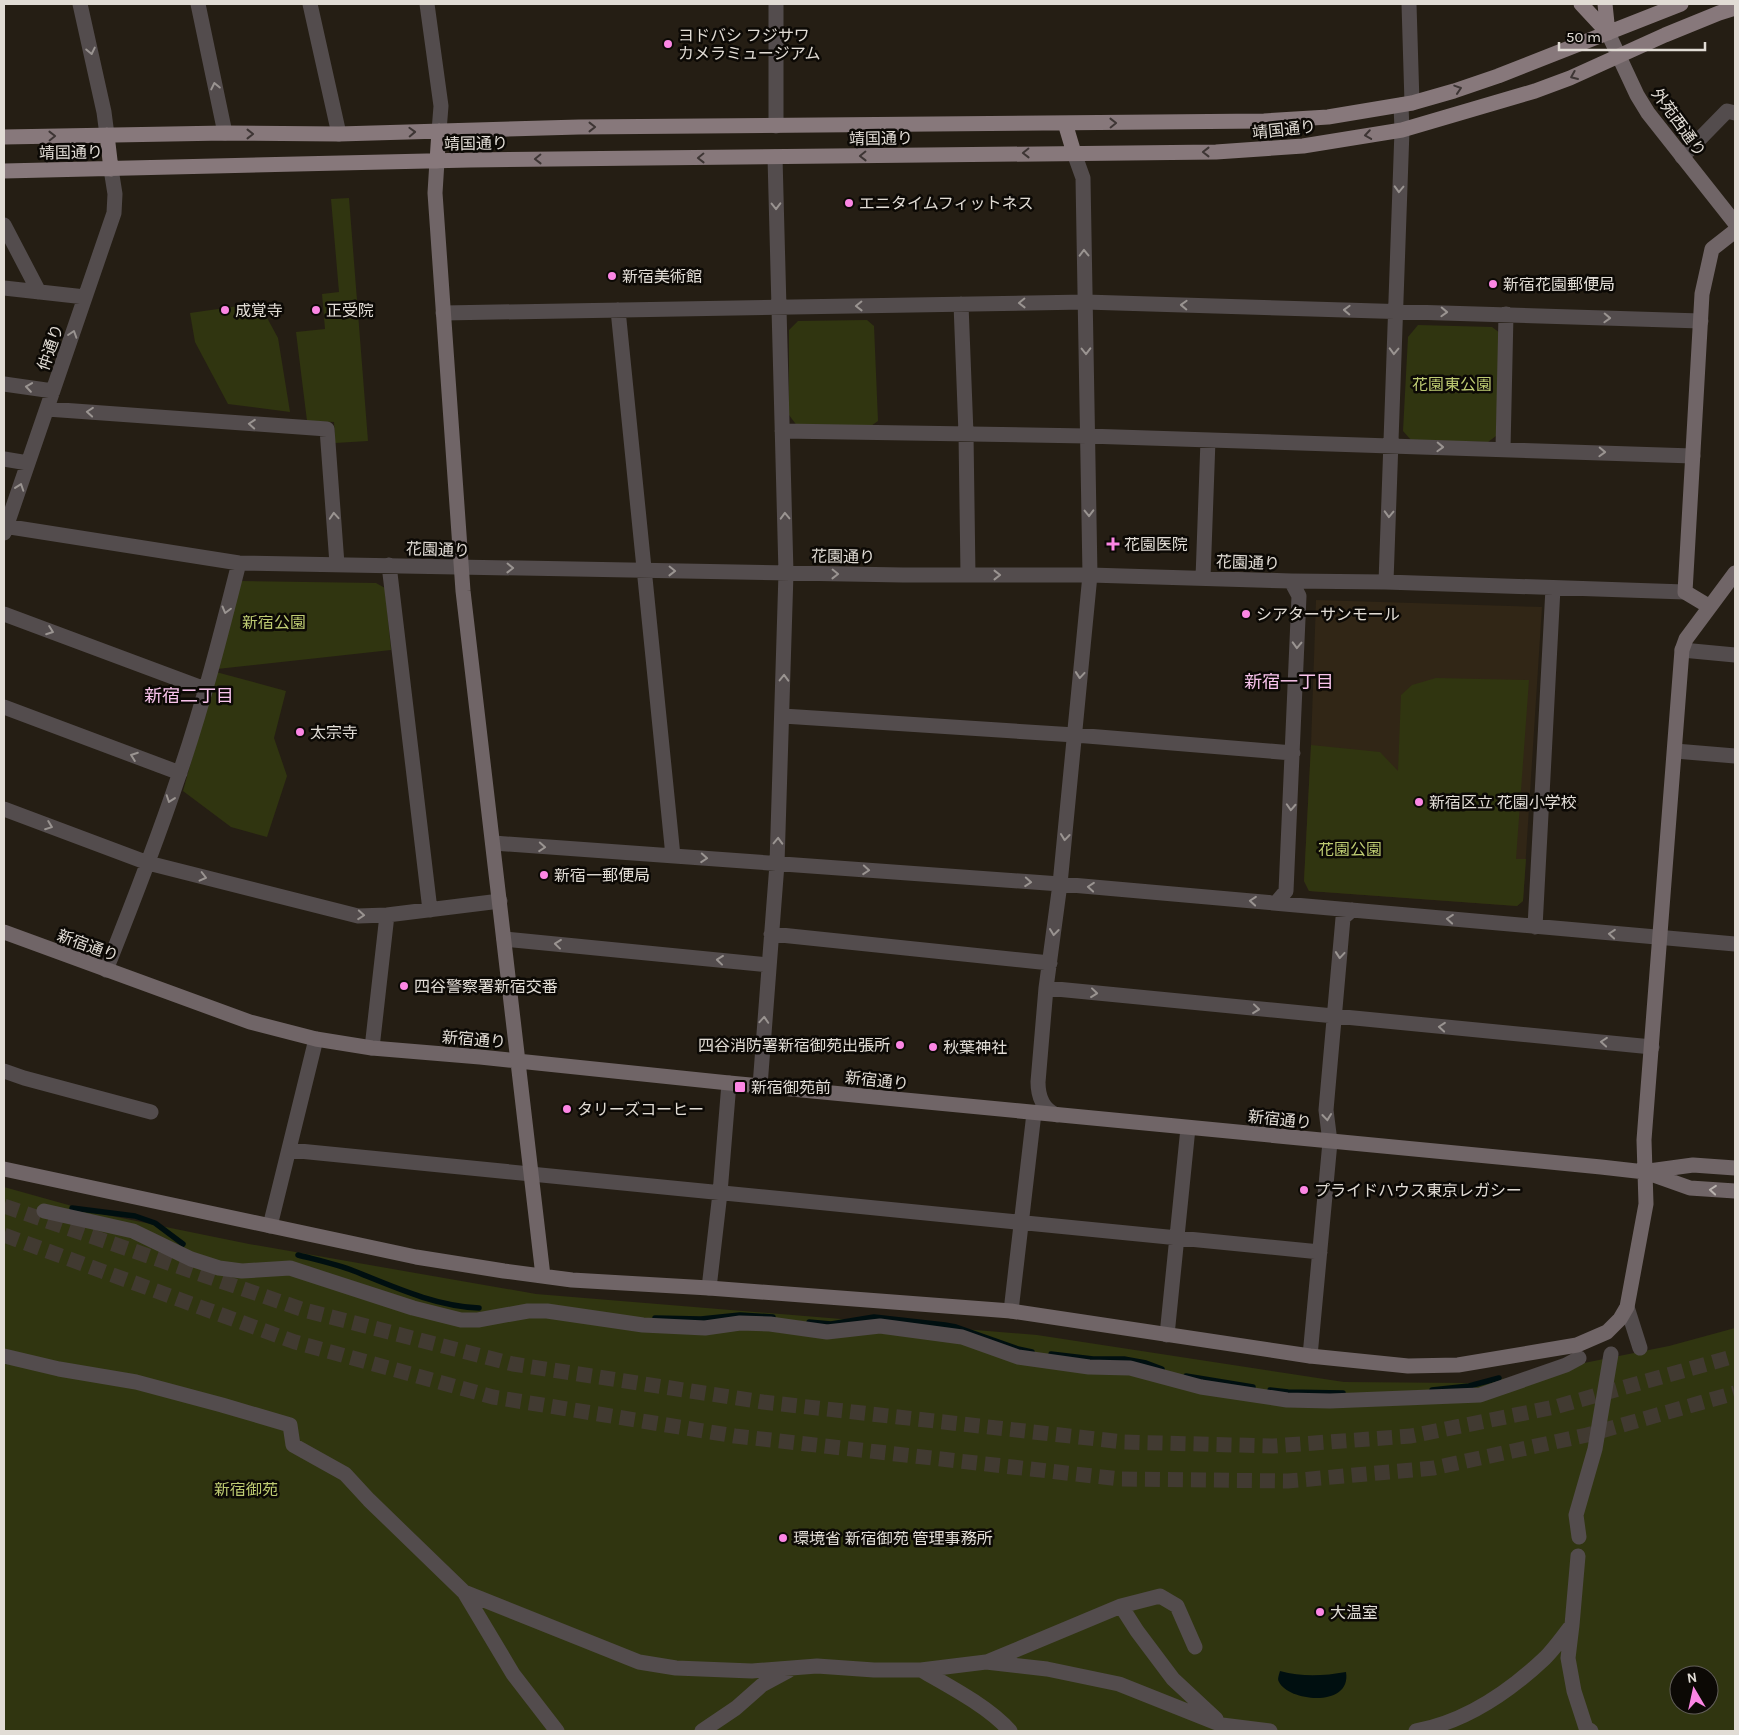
<svg xmlns="http://www.w3.org/2000/svg" width="1739" height="1735" font-family="Karla,'Noto Sans JP',sans-serif">
<style>
.built{fill:#312616}
.green{fill:#303510;fill-rule:evenodd}
.water{fill:#000f10}
.lines{fill:none;stroke-linecap:round;stroke-linejoin:round}
.stream{stroke:#000f10;stroke-width:5.5}
.highway-tunnel{stroke:#413a31;stroke-width:15;stroke-dasharray:15 8;stroke-linecap:butt}
.street{stroke:#534c4d;stroke-width:15}
.secondary{stroke:#706567;stroke-width:15}
.primary{stroke:#87787b;stroke-width:15}
.oneway{stroke:#9a9491}
.oneway2{stroke:#3d3534}
.oneway3{stroke:#b9b2ae}
.poi-dot{fill:#fc86e4;stroke:#0c0905;stroke-width:2}
.labels{text-anchor:middle;stroke-width:5;stroke-linejoin:round;paint-order:stroke}
.poi-label{font-size:16px;fill:#e1dcd5;stroke:#0c0905;text-anchor:start}
.street-label{font-size:16px;fill:#e1dcd5;stroke:#0c0905}
.park-label{font-size:16px;fill:#becb72;stroke:#0c0905}
.neighbourhood-label{font-size:18px;fill:#f8c3eb;stroke:#0c0905}
</style>
<rect width="100%" height="100%" fill="#251e14"/>
<path class="built" d="M 1316,600 L 1542,607 L 1523,901 L 1517,906 L 1309,891 L 1304,881 L 1311,745 Z"/>
<path class="green" d="M 349,198 L 368,441 L 335,443 L 334,422 L 307,421 L 296,332 L 325,329 L 322,294 L 339,292 L 331,199 Z
M 259,303 L 278,338 L 290,412 L 228,404 L 195,342 L 190,313 Z
M 867,320 L 874,326 L 878,421 L 868,428 L 798,427 L 789,415 L 789,330 L 798,321 Z
M 1418,325 L 1492,327 L 1500,333 L 1496,436 L 1488,442 L 1411,440 L 1403,431 L 1408,337 Z
M 241,581 L 376,583 L 385,588 L 391,650 L 217,669 Z
M 216,672 L 286,691 L 274,738 L 287,776 L 267,837 L 231,827 L 183,791 Z
M 1436,678 L 1529,680 L 1516,859 L 1526,859 L 1523,901 L 1517,906 L 1309,891 L 1304,881 L 1311,745 L 1380,752 L 1398,771 L 1401,695 L 1412,685 Z
M 4,1187 L 97,1213 L 249,1244 L 536,1294 L 1037,1335 L 1344,1382 L 1468,1383 L 1509,1378 L 1669,1346 L 1735,1328 L 1735,1731 L 4,1731 ZM 1679,1675 L 1709,1675 L 1709,1705 L 1679,1705 Z"/>
<path class="water" d="M 1280,1671 C 1302,1677 1323,1676 1346,1672 C 1352,1708 1289,1702 1279,1682 C 1277,1679 1279,1675 1280,1671 Z"/>
<g class="lines">
<path class="stream" d="M 72,1208 L 135,1216 L 155,1223 L 183,1244
M 298,1255 C 317,1260 336,1264 354,1271 C 394,1287 435,1306 479,1308
M 655,1318 L 701,1319 L 740,1315 L 773,1317
M 809,1322 L 831,1324 L 874,1317 L 945,1325 L 956,1327 L 1018,1349 L 1032,1352
M 1051,1354 L 1093,1359 L 1124,1359 L 1146,1363 L 1162,1369
M 1186,1376 L 1253,1387
M 1270,1390 L 1288,1392 L 1343,1393
M 1432,1390 L 1469,1386 L 1499,1378"/>
<path class="highway-tunnel" d="M 4,1206 L 304,1310 L 513,1364 L 763,1402 L 1124,1442 L 1273,1446 L 1411,1436 L 1555,1407 L 1735,1356
M 4,1235 L 295,1342 L 493,1397 L 735,1436 L 1120,1479 L 1288,1481 L 1434,1468 L 1587,1435 L 1735,1393"/>
<path class="street" d="M 80,4 L 104,112 L 107,135
M 198,4 L 225,133
M 310,4 L 339,134
M 427,4 L 441,106 L 439,131
M 1409,4 L 1412,103
M 776,126 L 776,4
M 1682,157 L 1727,111 L 1735,113
M 4,225 L 39,292
M 4,288 L 85,297
M 961,304 L 966,434 L 968,575
M 618,310 L 673,856
M 443,313 L 1085,302 L 1701,321
M 4,384 L 53,391
M 47,409 L 327,429 L 337,564
M 782,431 L 1087,436 L 1693,456
M 1503,449 L 1506,314
M 4,459 L 28,463
M 4,526 L 239,563 L 903,575 L 1090,575 L 1291,581 L 1386,582 L 1685,592
M 4,533 L 114,213 L 115,194 L 111,169
M 389,565 L 430,910
M 1203,578 L 1208,440
M 1386,582 L 1402,130 L 1401,105
M 4,614 L 205,689
M 1682,650 L 1735,655
M 4,707 L 180,773
M 783,716 L 1075,735 L 1293,753
M 1675,751 L 1735,756
M 4,809 L 148,863 L 358,916 L 387,915 L 500,901
M 493,843 L 1060,884 L 1735,944
M 1276,903 L 1286,891 L 1299,596 L 1291,581
M 1535,927 L 1553,588
M 771,934 L 1050,963
M 504,939 L 769,965
M 106,970 C 132,905 157,841 179,775 C 203,705 221,634 239,563
M 1046,988 L 1652,1047
M 372,1048 L 387,915
M 4,1071 L 24,1078 L 151,1112
M 760,1086 L 777,864 L 786,573 L 775,157
M 1057,1115 C 1043,1110 1038,1096 1038,1082 L 1046,988 L 1060,884 L 1090,575 L 1083,178 L 1074,153
M 289,1150 L 1320,1252
M 44,1211 L 133,1231 L 191,1259 L 219,1268 L 242,1271 L 290,1268 L 413,1308 L 461,1320 L 478,1320 L 528,1311 L 547,1311 L 643,1325 L 705,1328 L 740,1323 L 770,1324 L 827,1332 L 880,1326 L 962,1337 L 1018,1357 L 1089,1367 L 1130,1368 L 1201,1387 L 1287,1400 L 1330,1401 L 1480,1395 L 1566,1365 L 1579,1358
M 270,1226 L 316,1039
M 709,1288 L 720,1193 L 729,1083
M 1627,1307 L 1640,1348
M 1011,1311 L 1034,1113
M 1167,1335 L 1188,1128
M 4,1356 L 59,1369 L 136,1382 L 222,1405 L 290,1425 L 293,1445 L 345,1474 L 369,1500 L 464,1592 L 639,1662 L 676,1668 L 752,1671 L 817,1666 L 874,1670 L 921,1670 L 986,1662 L 1047,1669 L 1119,1684 L 1222,1725 L 1270,1731
M 1310,1356 L 1330,1142 L 1326,1110 L 1343,918 L 1352,910
M 1579,1537 L 1576,1515 L 1595,1449 L 1611,1354
M 464,1592 L 513,1674 L 557,1731
M 1121,1606 L 1137,1631 L 1173,1679 L 1216,1719
M 1572,1625 L 1578,1556
M 987,1662 L 1121,1606 L 1160,1596 L 1177,1606 L 1195,1647
M 921,1670 C 949,1686 989,1707 1010,1731
M 702,1731 L 736,1708 L 762,1685 L 788,1671
M 1416,1731 C 1465,1722 1509,1692 1545,1658 C 1555,1648 1563,1636 1572,1625 L 1568,1658 L 1574,1691 L 1586,1728 L 1591,1731"/>
<path class="secondary" d="M 1608,33 L 1637,95 L 1648,113 L 1735,223
M 437,161 L 435,193 L 463,591 L 543,1276
M 1710,607 L 1685,592 L 1702,294 L 1712,249 L 1735,231
M 4,932 L 250,1022 L 316,1039 L 372,1048 L 480,1057 L 729,1083 L 1601,1167 L 1645,1172 L 1690,1188 L 1735,1191
M 4,1169 L 416,1257 L 504,1271 L 572,1280 L 709,1288 L 1011,1311 L 1310,1356 L 1408,1366 L 1458,1365 L 1577,1345 L 1607,1332 L 1620,1319 L 1627,1307 L 1646,1204 L 1644,1140 L 1682,650 L 1686,639 L 1735,573
M 1649,1171 L 1693,1165 L 1735,1168"/>
<path class="primary" d="M 1581,4 L 1608,33
M 1605,4 L 1608,33
M 1065,123 L 1074,153
M 107,135 L 111,169
M 4,137 L 225,133 L 339,134 L 579,127 L 1264,121 L 1328,117 L 1412,103 L 1454,91 L 1498,76 L 1681,4
M 437,161 L 439,131
M 4,171 L 470,160 L 1216,152 L 1303,146 L 1402,130 L 1535,91 L 1570,78 L 1665,35 L 1719,13 L 1735,8"/>
</g>
<defs><path id="oneway-chevron" d="M-2-3.5L2.5 0L-2 3.5" fill="none" stroke-width="1.6" stroke-linecap="round" stroke-linejoin="round" transform="scale(1.25)"/></defs>
<g class="oneway">
<use href="#oneway-chevron" transform="translate(91 51) rotate(78)"/>
<use href="#oneway-chevron" transform="translate(215 86) rotate(-102)"/>
<use href="#oneway-chevron" transform="translate(1399 189) rotate(92)"/>
<use href="#oneway-chevron" transform="translate(776 206) rotate(89)"/>
<use href="#oneway-chevron" transform="translate(1084 253) rotate(-91)"/>
<use href="#oneway-chevron" transform="translate(1022 303) rotate(179)"/>
<use href="#oneway-chevron" transform="translate(1184 305) rotate(-178)"/>
<use href="#oneway-chevron" transform="translate(859 306) rotate(179)"/>
<use href="#oneway-chevron" transform="translate(1347 310) rotate(-178)"/>
<use href="#oneway-chevron" transform="translate(1444 312) rotate(2)"/>
<use href="#oneway-chevron" transform="translate(1607 318) rotate(2)"/>
<use href="#oneway-chevron" transform="translate(73 334) rotate(-72)"/>
<use href="#oneway-chevron" transform="translate(1086 351) rotate(89)"/>
<use href="#oneway-chevron" transform="translate(1394 351) rotate(92)"/>
<use href="#oneway-chevron" transform="translate(29 387) rotate(-172)"/>
<use href="#oneway-chevron" transform="translate(90 412) rotate(-175)"/>
<use href="#oneway-chevron" transform="translate(252 424) rotate(-176)"/>
<use href="#oneway-chevron" transform="translate(1440 447) rotate(2)"/>
<use href="#oneway-chevron" transform="translate(1602 452) rotate(2)"/>
<use href="#oneway-chevron" transform="translate(20 487) rotate(-71)"/>
<use href="#oneway-chevron" transform="translate(1089 513) rotate(89)"/>
<use href="#oneway-chevron" transform="translate(1389 514) rotate(92)"/>
<use href="#oneway-chevron" transform="translate(334 516) rotate(-94)"/>
<use href="#oneway-chevron" transform="translate(785 516) rotate(-92)"/>
<use href="#oneway-chevron" transform="translate(510 568) rotate(1)"/>
<use href="#oneway-chevron" transform="translate(672 571) rotate(1)"/>
<use href="#oneway-chevron" transform="translate(835 574) rotate(1)"/>
<use href="#oneway-chevron" transform="translate(997 575)"/>
<use href="#oneway-chevron" transform="translate(226 610) rotate(105)"/>
<use href="#oneway-chevron" transform="translate(50 631) rotate(20)"/>
<use href="#oneway-chevron" transform="translate(1297 645) rotate(92)"/>
<use href="#oneway-chevron" transform="translate(1080 675) rotate(95)"/>
<use href="#oneway-chevron" transform="translate(784 678) rotate(-89)"/>
<use href="#oneway-chevron" transform="translate(134 756) rotate(-160)"/>
<use href="#oneway-chevron" transform="translate(170 799) rotate(109)"/>
<use href="#oneway-chevron" transform="translate(1291 807) rotate(93)"/>
<use href="#oneway-chevron" transform="translate(49 826) rotate(21)"/>
<use href="#oneway-chevron" transform="translate(1065 837) rotate(96)"/>
<use href="#oneway-chevron" transform="translate(778 841) rotate(-88)"/>
<use href="#oneway-chevron" transform="translate(542 847) rotate(4)"/>
<use href="#oneway-chevron" transform="translate(704 858) rotate(4)"/>
<use href="#oneway-chevron" transform="translate(866 870) rotate(4)"/>
<use href="#oneway-chevron" transform="translate(203 877) rotate(14)"/>
<use href="#oneway-chevron" transform="translate(1028 882) rotate(4)"/>
<use href="#oneway-chevron" transform="translate(1091 887) rotate(-175)"/>
<use href="#oneway-chevron" transform="translate(1253 901) rotate(-175)"/>
<use href="#oneway-chevron" transform="translate(361 915) rotate(4)"/>
<use href="#oneway-chevron" transform="translate(1450 919) rotate(-175)"/>
<use href="#oneway-chevron" transform="translate(1054 932) rotate(97)"/>
<use href="#oneway-chevron" transform="translate(1612 934) rotate(-175)"/>
<use href="#oneway-chevron" transform="translate(558 944) rotate(-174)"/>
<use href="#oneway-chevron" transform="translate(1340 955) rotate(95)"/>
<use href="#oneway-chevron" transform="translate(720 960) rotate(-174)"/>
<use href="#oneway-chevron" transform="translate(1094 993) rotate(6)"/>
<use href="#oneway-chevron" transform="translate(1256 1009) rotate(6)"/>
<use href="#oneway-chevron" transform="translate(764 1020) rotate(-86)"/>
<use href="#oneway-chevron" transform="translate(1442 1027) rotate(-175)"/>
<use href="#oneway-chevron" transform="translate(1604 1042) rotate(-175)"/>
<use href="#oneway-chevron" transform="translate(1327 1117) rotate(84)"/>
</g>
<g class="oneway2">
<use href="#oneway-chevron" transform="translate(1574 76) rotate(157)"/>
<use href="#oneway-chevron" transform="translate(1458 89) rotate(-18)"/>
<use href="#oneway-chevron" transform="translate(1113 123) rotate(-1)"/>
<use href="#oneway-chevron" transform="translate(592 127)"/>
<use href="#oneway-chevron" transform="translate(412 132) rotate(-2)"/>
<use href="#oneway-chevron" transform="translate(250 134)"/>
<use href="#oneway-chevron" transform="translate(1368 135) rotate(171)"/>
<use href="#oneway-chevron" transform="translate(52 136) rotate(-1)"/>
<use href="#oneway-chevron" transform="translate(1206 152) rotate(180)"/>
<use href="#oneway-chevron" transform="translate(1026 153) rotate(179)"/>
<use href="#oneway-chevron" transform="translate(863 156) rotate(179)"/>
<use href="#oneway-chevron" transform="translate(701 158) rotate(179)"/>
<use href="#oneway-chevron" transform="translate(538 159) rotate(179)"/>
</g>
<use class="oneway3" href="#oneway-chevron" transform="translate(1713 1190) rotate(-175)"/>
<g class="poi-dot">
<circle cx="668" cy="44" r="5"/>
<circle cx="849" cy="203" r="5"/>
<circle cx="612" cy="276" r="5"/>
<circle cx="1493" cy="284" r="5"/>
<circle cx="225" cy="310" r="5"/>
<circle cx="316" cy="310" r="5"/>
<path d="M1110.5 536.5h5v5h5v5h-5v5h-5v-5h-5v-5h5z"/>
<circle cx="1246" cy="614" r="5"/>
<circle cx="300" cy="732" r="5"/>
<circle cx="1419" cy="802" r="5"/>
<circle cx="544" cy="875" r="5"/>
<circle cx="404" cy="986" r="5"/>
<circle cx="900" cy="1045" r="5"/>
<circle cx="933" cy="1047" r="5"/>
<rect x="734" y="1081" width="12" height="12" rx="2.5"/>
<circle cx="567" cy="1109" r="5"/>
<circle cx="1304" cy="1190" r="5"/>
<circle cx="783" cy="1538" r="5"/>
<circle cx="1320" cy="1612" r="5"/>
</g>
<g class="labels">
<g class="poi-label">
<text x="678" y="41">ヨドバシ フジサワ<tspan x="678" dy="18">カメラミュージアム</tspan></text>
<text x="859" y="209">エニタイムフィットネス</text>
<text x="622" y="282">新宿美術館</text>
<text x="1503" y="290">新宿花園郵便局</text>
<text x="235" y="316">成覚寺</text>
<text x="326" y="316">正受院</text>
<text x="1124" y="550">花園医院</text>
<text x="1256" y="620">シアターサンモール</text>
<text x="310" y="738">太宗寺</text>
<text x="1429" y="808">新宿区立 花園小学校</text>
<text x="554" y="881">新宿一郵便局</text>
<text x="414" y="992">四谷警察署新宿交番</text>
<text x="890" y="1051" text-anchor="end">四谷消防署新宿御苑出張所</text>
<text x="943" y="1053">秋葉神社</text>
<text x="751" y="1093">新宿御苑前</text>
<text x="577" y="1115">タリーズコーヒー</text>
<text x="1314" y="1196">プライドハウス東京レガシー</text>
<text x="793" y="1544">環境省 新宿御苑 管理事務所</text>
<text x="1330" y="1618">大温室</text>
</g>
<g class="street-label">
<text transform="translate(1679 122) rotate(54)" y="6">外苑西通り</text>
<text transform="translate(1284 129) rotate(-6)" y="6">靖国通り</text>
<text transform="translate(881 138) rotate(-1)" y="6">靖国通り</text>
<text transform="translate(476 143) rotate(-1)" y="6">靖国通り</text>
<text transform="translate(71 152) rotate(-1)" y="6">靖国通り</text>
<text transform="translate(50 347) rotate(-71)" y="6">仲通り</text>
<text transform="translate(438 549) rotate(2)" y="6">花園通り</text>
<text transform="translate(843 556) rotate(1)" y="6">花園通り</text>
<text transform="translate(1248 562) rotate(2)" y="6">花園通り</text>
<text transform="translate(88 945) rotate(20)" y="6">新宿通り</text>
<text transform="translate(474 1039) rotate(5)" y="6">新宿通り</text>
<text transform="translate(877 1080) rotate(6)" y="6">新宿通り</text>
<text transform="translate(1280 1119) rotate(6)" y="6">新宿通り</text>
</g>
<g class="park-label">
<text x="1452" y="390">花園東公園</text>
<text x="274" y="628">新宿公園</text>
<text x="1350" y="855">花園公園</text>
<text x="246" y="1495">新宿御苑</text>
</g>
<g class="neighbourhood-label">
<text x="1289" y="688">新宿一丁目</text>
<text x="189" y="702">新宿二丁目</text>
</g>
</g>
<rect width="1739" height="1735" fill="none" stroke="#e1dcd5" stroke-width="10"/>
<g transform="translate(1694 1690) rotate(351)"><circle r="24" fill="#0c0905" stroke="#615d58"/>
<path d="M0-4L9 19L0 12L-9 19Z" fill="#fc86e4"/>
<text y="-8" font-size="14" font-weight="bold" text-anchor="middle" fill="#e1dcd5">N</text>
</g>
<path d="M1559 42v8h146v-8" fill="none" stroke="#e1dcd5" stroke-width="2.5"/>
<text x="1566" y="42" font-size="15" fill="#e1dcd5" stroke="#0c0905" stroke-width="4" paint-order="stroke">50 m</text>
</svg>
